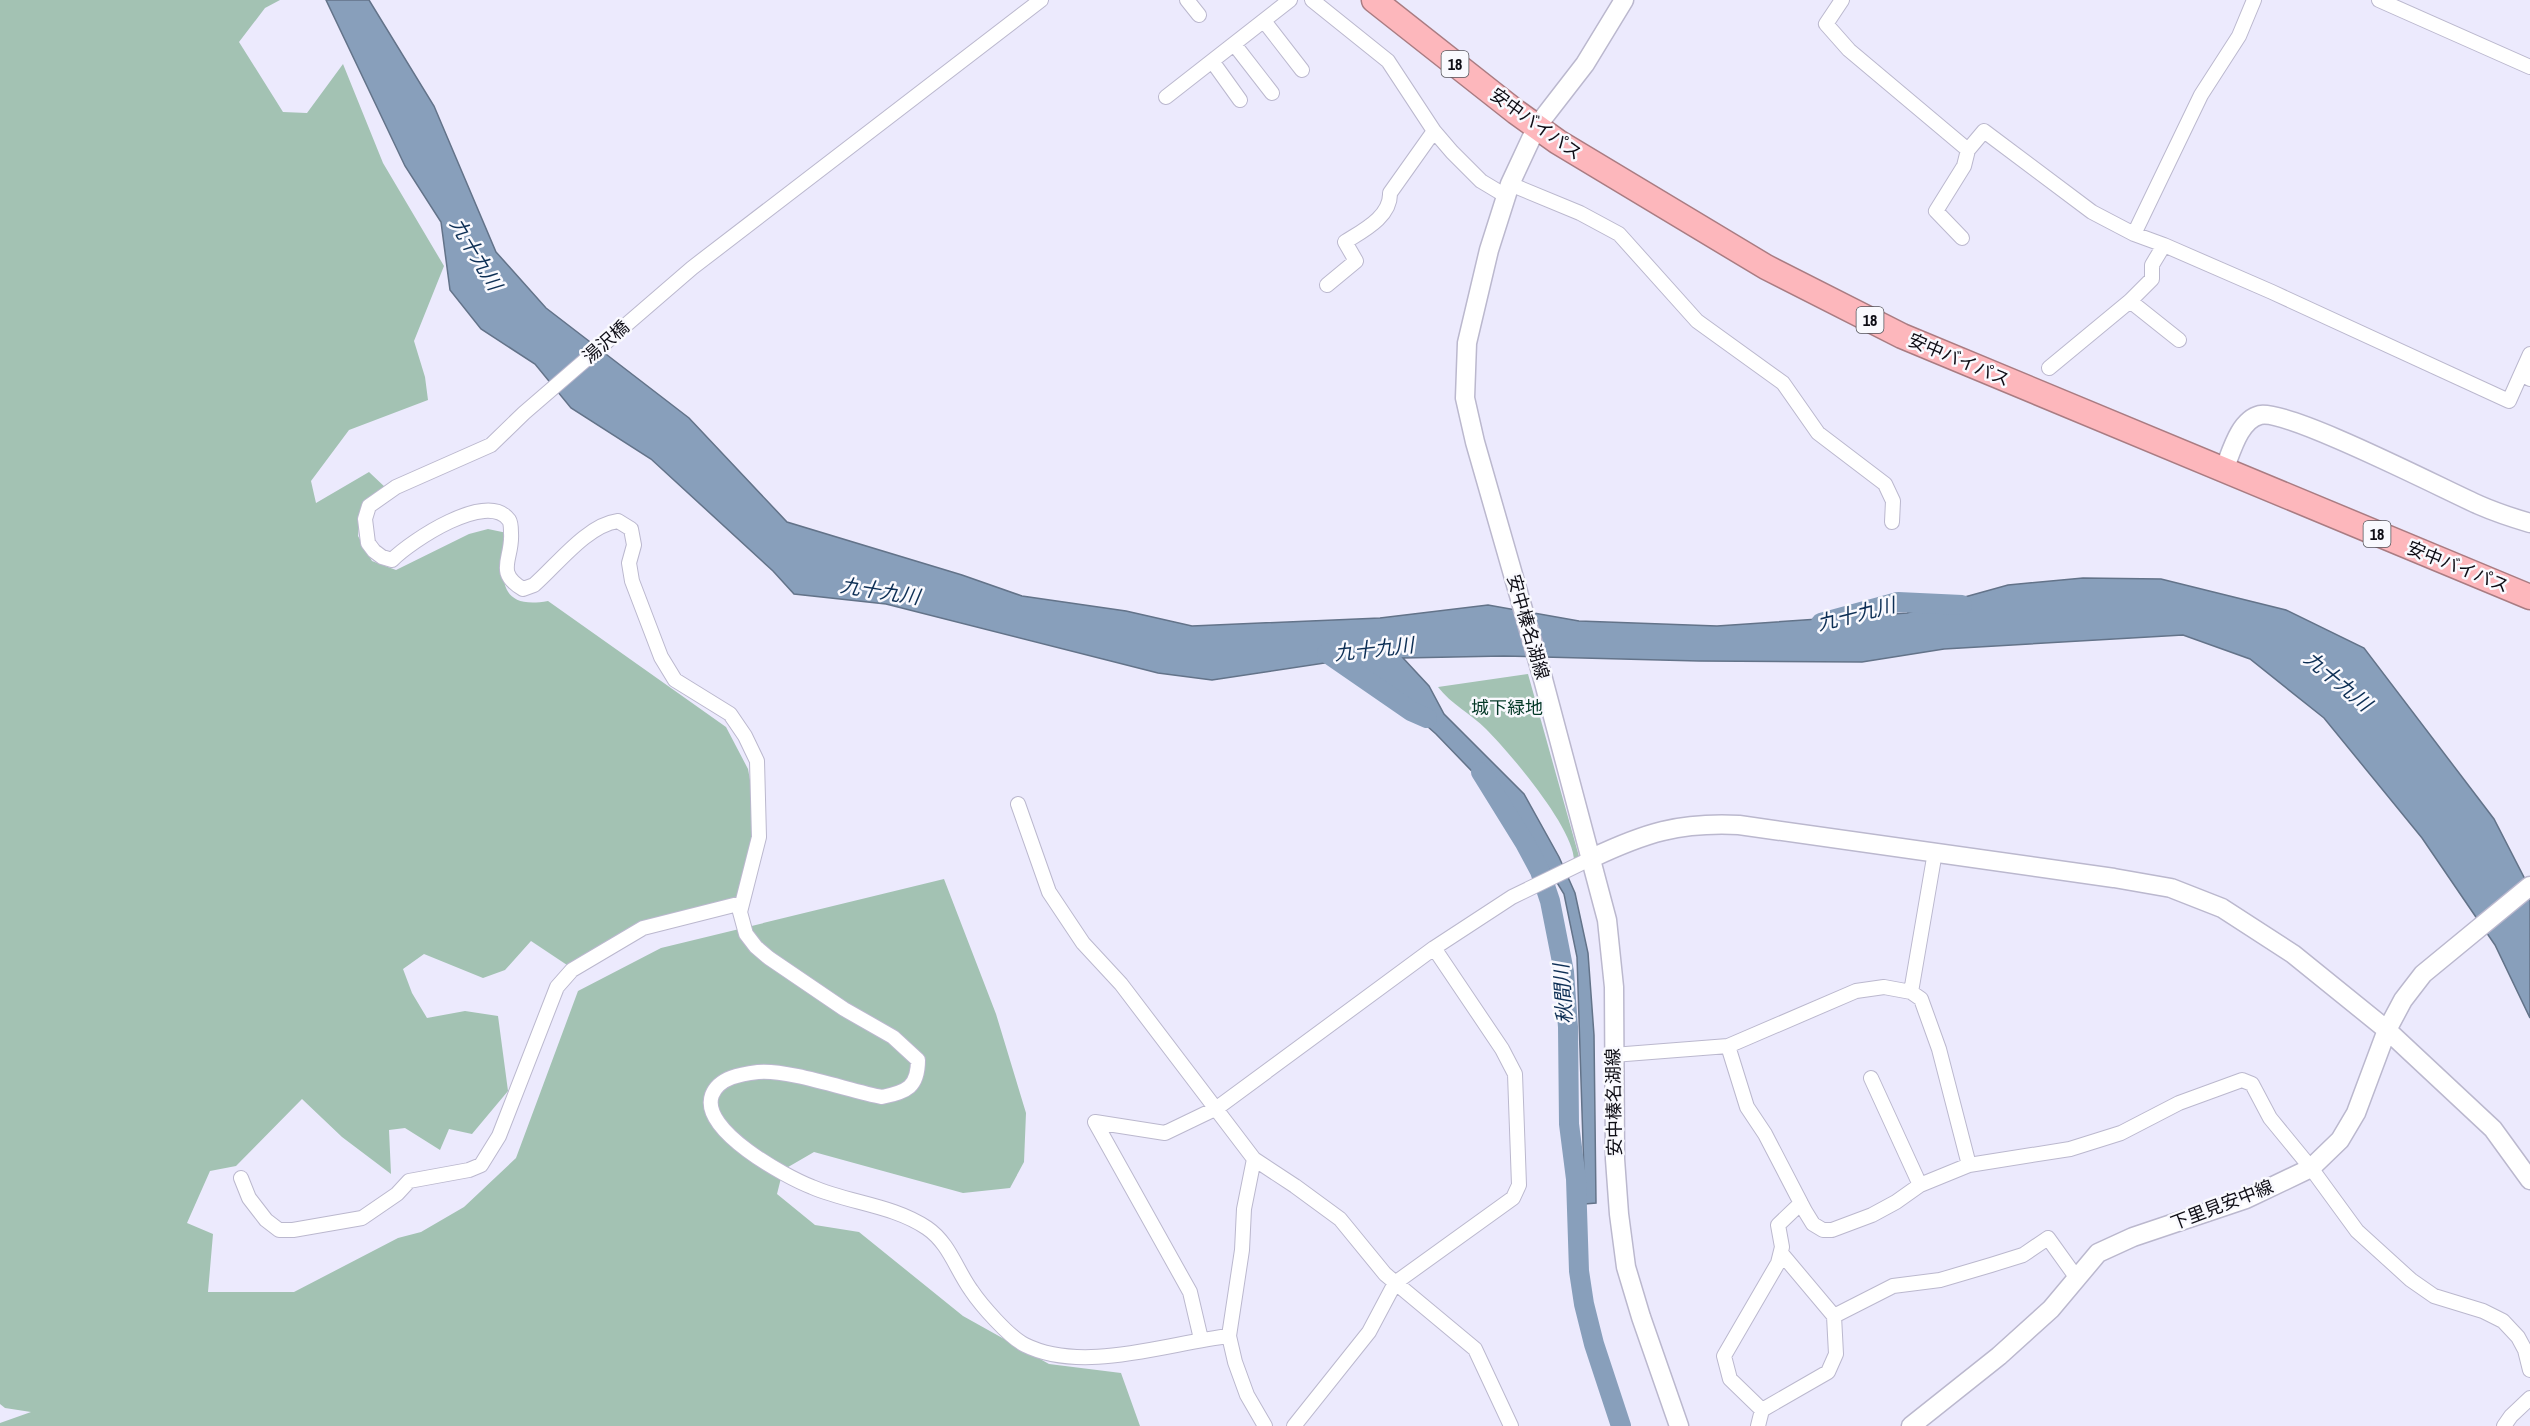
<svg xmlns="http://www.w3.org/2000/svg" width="2530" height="1426" font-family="'Archivo Narrow','Noto Sans JP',sans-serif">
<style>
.green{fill:#a3c2b3}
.water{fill:#889fbb;stroke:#637389;stroke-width:1.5}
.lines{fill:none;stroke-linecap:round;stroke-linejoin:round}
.river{stroke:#889fbb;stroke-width:20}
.street-casing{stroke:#bbb8ce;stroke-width:16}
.secondary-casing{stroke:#bbb8ce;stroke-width:21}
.highway-casing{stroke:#a97c82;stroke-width:27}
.street{stroke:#fff;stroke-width:14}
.secondary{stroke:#fff;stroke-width:18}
.highway{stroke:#fdb7bc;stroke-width:24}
.labels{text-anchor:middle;stroke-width:5;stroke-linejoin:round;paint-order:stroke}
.shield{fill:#f9f9fe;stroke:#54545b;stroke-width:1.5}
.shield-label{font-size:16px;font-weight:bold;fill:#0e0d15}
.street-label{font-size:18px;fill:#0e0d15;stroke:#f9f9fe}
.park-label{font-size:18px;fill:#043927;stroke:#f9f9fe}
.water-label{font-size:20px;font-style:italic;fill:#0d2f55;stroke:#f9f9fe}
</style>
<rect width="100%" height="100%" fill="#eceafd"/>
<path class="green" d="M 0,0 L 280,0 L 265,8 L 239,42 L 283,112 L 307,113 L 343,64 L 383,163 L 444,266 L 414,341 L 425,377 L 428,400 L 349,430 L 311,481 L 316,503 L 369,472 L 387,489 L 360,514 L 358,536 L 372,561 L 396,570 L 469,534 L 488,529 L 507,533 C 502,571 493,611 548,601 L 726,727 L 748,769 L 756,813 L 755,859 L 741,893 L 727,905 L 638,935 L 570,967 L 531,941 L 505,970 L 483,978 L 424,954 L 403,969 L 412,993 L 427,1018 L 465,1011 L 498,1016 L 508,1091 L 472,1134 L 449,1129 L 440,1150 L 405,1128 L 389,1130 L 391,1174 L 342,1137 L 302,1099 L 236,1166 L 210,1171 L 187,1223 L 213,1234 L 208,1292 L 294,1292 L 398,1238 L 421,1232 L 464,1207 L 516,1158 L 578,991 L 661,948 L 944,879 L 996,1014 L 1026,1113 L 1024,1162 L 1010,1188 L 963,1193 L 814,1152 L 783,1170 L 777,1194 L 815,1225 L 859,1232 L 963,1316 L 1049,1364 L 1121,1373 L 1140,1426 L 0,1426 L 0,1423 L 31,1412 L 5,1408 L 0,1404 Z
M 1528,674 L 1580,860 L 1574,863 C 1577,831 1509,752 1486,729 C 1471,714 1451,704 1438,687 Z"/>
<path class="water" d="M 326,0 L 369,0 L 434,106 L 496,252 L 546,308 L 689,418 L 787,522 L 962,575 L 1022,596 L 1126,611 L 1192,626 L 1380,618 L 1488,605 L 1579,621 L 1717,626 L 1907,613 L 2008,585 L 2083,578 L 2161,579 L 2286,610 L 2364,648 L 2494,819 L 2530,889 L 2530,1018 L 2495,945 L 2422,838 L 2324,718 L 2250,659 L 2183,635 L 1944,649 L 1862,662 L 1699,661 L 1504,656 L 1403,658 L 1429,686 L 1444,714 L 1524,794 L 1559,857 L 1575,893 L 1588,953 L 1594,1035 L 1596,1203 L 1585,1204 L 1577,957 L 1564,894 L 1519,820 L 1436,734 L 1351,659 L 1212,680 L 1158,673 L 886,604 L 794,594 L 773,571 L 651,459 L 571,408 L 535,364 L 481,329 L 450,290 L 441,222 L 405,166 Z"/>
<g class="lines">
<path class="river" d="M 1821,623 L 1898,602 L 1962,605
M 1327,653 L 1411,711 L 1427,718
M 1481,772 L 1525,843 L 1540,871 L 1550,901 L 1564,972 L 1568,1027 L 1569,1124 L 1576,1179 L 1579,1271 L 1584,1304 L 1594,1344 L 1621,1426"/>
<defs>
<path id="street" d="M 1041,0 L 692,268 L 524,413 L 491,445 L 396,487 L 369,506 L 365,519 L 368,543 L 374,551 L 382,557 L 392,560 C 411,541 487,490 509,520 C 511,523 511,529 511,533 C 513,559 494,572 523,589 L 534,585 C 557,565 587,525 618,521 L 631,529 L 634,545 L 629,563 L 632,581 L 661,657 L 675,680 L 730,714 L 745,736 L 757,761 L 759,837 L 740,912 L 746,934 L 756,947 L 769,958 L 844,1009 L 893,1037 L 918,1060 C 918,1087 907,1092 882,1097 C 850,1091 788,1069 758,1072 C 742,1074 719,1077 712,1095 C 699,1130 786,1177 812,1187 C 849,1203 893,1205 927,1228 C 949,1243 956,1269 971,1290 C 981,1305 1009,1337 1025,1345 C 1083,1374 1168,1343 1229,1336
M 1187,0 L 1199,15
M 1312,0 L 1388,61 L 1434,131 L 1452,152 L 1481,181 L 1506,196
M 1842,0 L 1826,24 L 1849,50 L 1968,150 L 1984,131 L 2092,212 L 2134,234 L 2164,245 L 2272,292 L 2509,401 L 2521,374
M 2379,0 L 2530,67
M 1264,21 L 1302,70
M 1234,44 L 1272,93
M 1212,61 L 1240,100
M 1166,97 L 1290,0
M 1510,184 L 1580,213 L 1619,234 L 1697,321 L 1783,383 L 1818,433 L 1885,484 L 1893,501 L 1892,522
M 2134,234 L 2201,95 L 2239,36 L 2254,0
M 1962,238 L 1936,211 L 1964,166 L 1968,150
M 1327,285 L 1356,261 L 1345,242 C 1362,231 1391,217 1390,193 L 1434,131
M 2130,301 L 2179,340
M 2530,354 L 2521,374 L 2530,379
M 2049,368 L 2130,301 L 2152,279 L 2152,265 L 2164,245
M 1018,804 L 1049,892 L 1083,943 L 1121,984 L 1254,1159 L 1295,1186 L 1340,1219 L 1385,1274 L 1475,1349 L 1511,1426
M 1911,992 L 1935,852
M 1728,1046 L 1747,1107 L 1765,1134 L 1805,1211 L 1813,1224 L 1823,1230 L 1832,1230 L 1872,1215 L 1896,1202 L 1920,1185 L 1969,1165 L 2070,1149 L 2121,1133 L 2179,1103 L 2242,1080 L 2252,1084 L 2270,1118 L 2311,1168 L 2357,1231 L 2411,1280 L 2434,1296 L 2483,1311 L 2503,1321 L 2518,1337 L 2525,1350 L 2530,1370
M 1613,1055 L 1728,1046 L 1856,991 L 1884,987 L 1911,992 L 1921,999 L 1939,1049 L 1969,1165
M 1871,1078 L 1920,1185
M 1095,1122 L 1165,1133 L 1217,1108 L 1434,948 L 1512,897 L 1592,858
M 1095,1122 L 1190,1292 L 1201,1339
M 1254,1159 L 1244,1209 L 1242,1250 L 1229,1336 L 1235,1362 L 1247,1395 L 1265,1426
M 241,1178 L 249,1198 L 266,1220 L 279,1230 L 293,1230 L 362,1218 L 397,1194 L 409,1181 L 469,1170 L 481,1165 L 499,1136 L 557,987 L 572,970 L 643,928 L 742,903
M 1781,1253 L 1834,1316
M 1762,1410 L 1730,1379 L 1724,1356 L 1778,1263 L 1782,1247 L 1778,1225 L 1801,1203
M 1294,1426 L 1369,1332 L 1395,1283 L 1513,1198 L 1519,1185 L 1515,1074 L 1502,1049 L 1434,948
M 1758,1426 L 1762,1410 L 1828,1372 L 1836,1354 L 1834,1316 L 1893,1286 L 1940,1280 L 1991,1265 L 2023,1255 L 2048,1238 L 2076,1277
M 2504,1426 L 2511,1416 L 2530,1398"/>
<path id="secondary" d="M 1624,0 L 1585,64 L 1537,126 L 1510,184 L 1489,250 L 1467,343 L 1465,398 L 1475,442 L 1543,679 L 1607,920 L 1614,987 L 1615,1159 L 1619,1214 L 1626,1267 L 1641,1317 L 1679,1426
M 2224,470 C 2231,453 2239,420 2260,415 C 2288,409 2443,489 2479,505 C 2495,512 2513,518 2530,523
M 1592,858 C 1645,833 1679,822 1739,825 L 2114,878 L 2171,888 L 2222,908 L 2293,954 L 2387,1030 L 2493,1129 L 2530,1180
M 1911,1426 L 1999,1356 L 2051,1309 L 2098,1253 L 2133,1237 L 2246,1199 L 2311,1168 L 2340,1140 L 2356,1113 L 2387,1030 L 2403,1000 L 2423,974 L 2530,886"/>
<path id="highway" d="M 1374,0 L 1516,112 L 1558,142 L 1766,267 L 1902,336 L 2530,597"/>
</defs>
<use href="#street" class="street-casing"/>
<use href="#secondary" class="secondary-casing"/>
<use href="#highway" class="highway-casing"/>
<use href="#street" class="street"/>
<use href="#secondary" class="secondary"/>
<use href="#highway" class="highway"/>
</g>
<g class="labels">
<g class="shield">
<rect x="1441.5" y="51" width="27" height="26" rx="4.5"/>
<rect x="1856.5" y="307" width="27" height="26" rx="4.5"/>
<rect x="2363.5" y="521" width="27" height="26" rx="4.5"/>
</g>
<g class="shield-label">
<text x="1455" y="70">18</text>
<text x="1870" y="326">18</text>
<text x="2377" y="540">18</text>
</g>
<g class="street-label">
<text transform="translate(1536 124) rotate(36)" y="6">安中バイパス</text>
<text transform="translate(606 342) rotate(-41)" y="6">湯沢橋</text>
<text transform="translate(1959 360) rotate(23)" y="6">安中バイパス</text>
<text transform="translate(2458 567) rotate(22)" y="6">安中バイパス</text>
<text transform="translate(1528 627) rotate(74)" y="6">安中榛名湖線</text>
<text transform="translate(1614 1102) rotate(-91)" y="6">安中榛名湖線</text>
<text transform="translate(2222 1205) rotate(-21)" y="6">下里見安中線</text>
</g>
<g class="park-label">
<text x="1507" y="714">城下緑地</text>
</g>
<g class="water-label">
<text transform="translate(476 254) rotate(59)" y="7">九十九川</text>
<text transform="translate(880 591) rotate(9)" y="7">九十九川</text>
<text transform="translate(1856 614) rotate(-14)" y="7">九十九川</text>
<text transform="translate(1374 649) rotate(-6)" y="7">九十九川</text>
<text transform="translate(2338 681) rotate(40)" y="7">九十九川</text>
<text transform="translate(1563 994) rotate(-94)" y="7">秋間川</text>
</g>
</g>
</svg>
